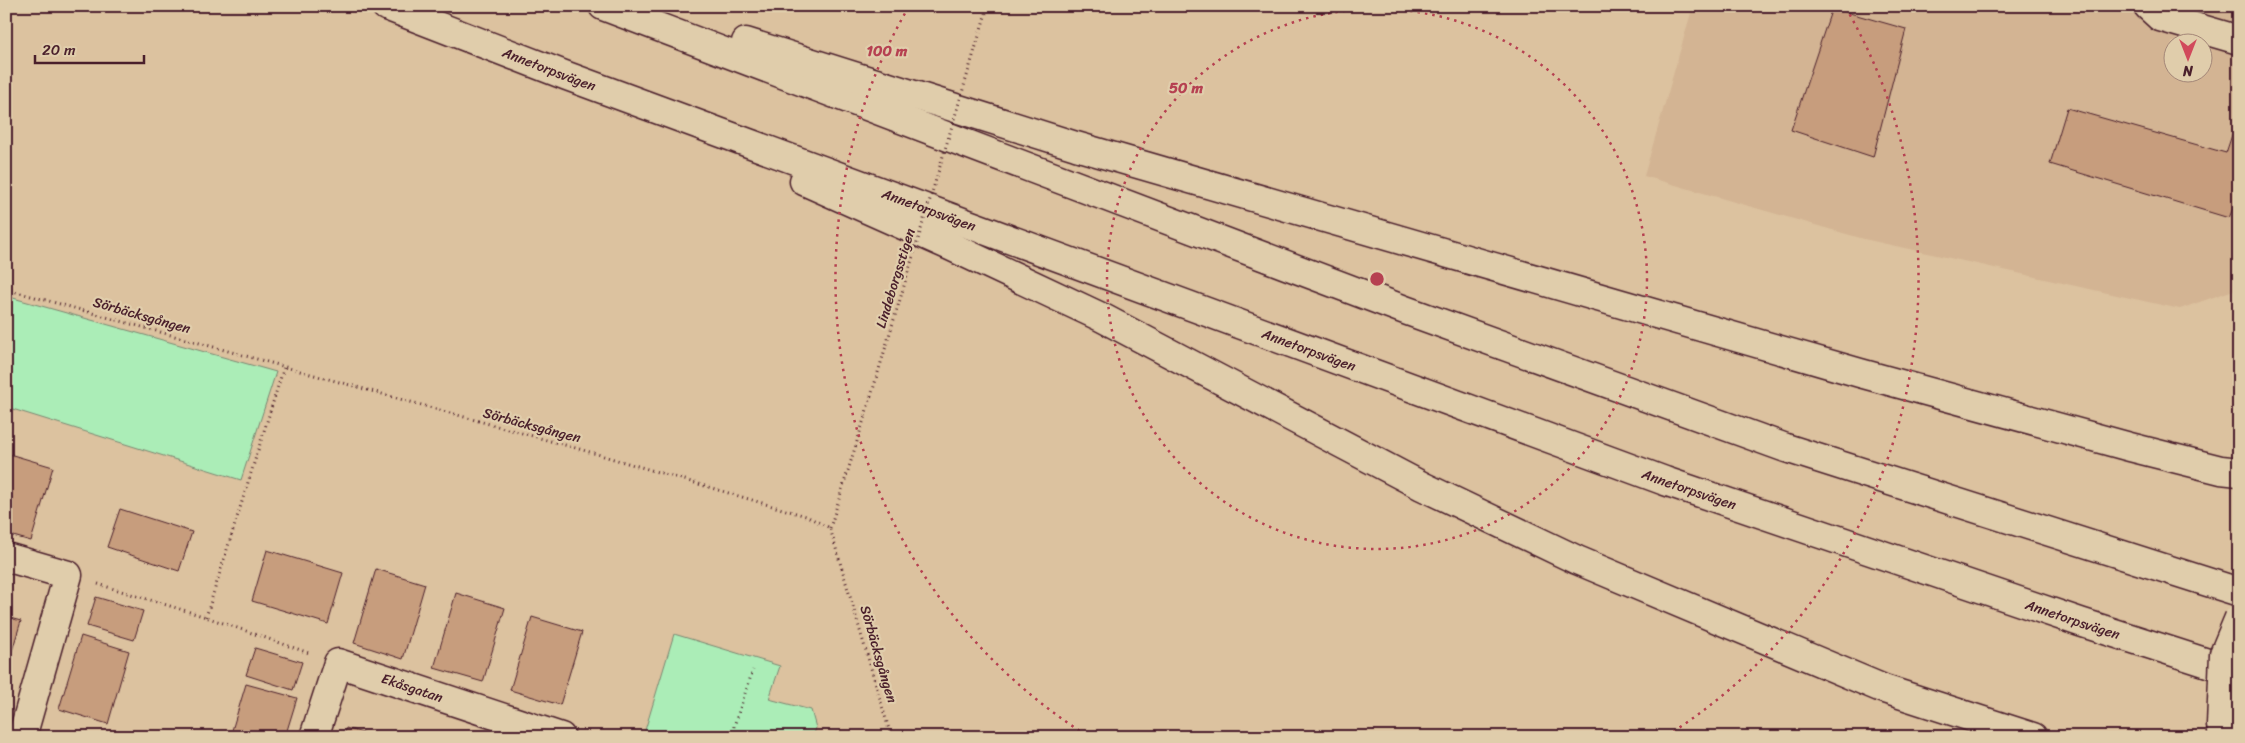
<svg xmlns="http://www.w3.org/2000/svg" width="2245" height="743" font-family="Sriracha,sans-serif">
<style>
.built{fill:#d3b493;fill-rule:evenodd}
.green{fill:#abedb7;stroke:#7a8671}
.building{fill:#c79d7d;stroke:#4a1f2b}
.lines{fill:none;stroke-linecap:round;stroke-linejoin:round}
.minor-casing{stroke:#4a1f2b;stroke-width:31}
.major-casing{stroke:#4a1f2b;stroke-width:31}
.path{stroke:#4a1f2b;stroke-width:3;stroke-dasharray:1 4;stroke-linecap:butt}
.minor{stroke:#e0cdab;stroke-width:28}
.major{stroke:#e0cdab;stroke-width:28}
.major-bridge-casing{stroke:#4a1f2b;stroke-width:31;stroke-linecap:butt}
.path-bridge{stroke:#4a1f2b;stroke-width:3;stroke-dasharray:1 4;stroke-linecap:butt}
.major-bridge{stroke:#e0cdab;stroke-width:28}
.ring{fill:none;stroke:#b64151;stroke-width:2.5;stroke-dasharray:2.5 5}
.labels{text-anchor:middle;stroke-width:4.5;stroke-linejoin:round;paint-order:stroke}
.street-label{font-size:14px;fill:#4a1f2b;stroke:#e0cdab}
.centre{fill:#b64151;stroke:#e0cdab;stroke-width:2.5}
.ring-label{font-size:15px;text-anchor:middle;font-weight:bold;fill:#b64151;stroke:#e0cdab;stroke-width:4.5;stroke-linejoin:round;paint-order:stroke}
</style>
<rect width="100%" height="100%" fill="#dcc29f"/>
<filter id="ink" filterUnits="userSpaceOnUse"><feTurbulence type="fractalNoise" baseFrequency=".02" numOctaves="2"/><feDisplacementMap in="SourceGraphic" scale="10" xChannelSelector="R" yChannelSelector="G"/><feConvolveMatrix kernelMatrix="1 2 1 2 8 2 1 2 1" color-interpolation-filters="sRGB"/></filter>
<g filter="url(#ink)">
<path class="built" d="M 1693,6 L 2239,6 L 2239,288 L 2180,309 L 1864,239 L 1644,176 ZM 2172,42 L 2202,42 L 2202,72 L 2172,72 Z"/>
<path class="green" d="M 6,296 L 276,372 L 241,480 L 6,407 Z
M 674,634 L 780,666 L 769,699 L 811,710 L 816,728 L 813,737 L 643,737 Z"/>
<path class="building" d="M 1832,8 L 1906,29 L 1873,157 L 1791,130 Z
M 2067,108 L 2226,153 L 2239,114 L 2239,194 L 2229,218 L 2050,164 Z
M 6,453 L 53,467 L 31,541 L 6,534 Z
M 120,509 L 192,532 L 179,571 L 107,547 Z
M 267,550 L 343,573 L 328,624 L 252,601 Z
M 376,569 L 425,584 L 403,659 L 354,643 Z
M 456,593 L 505,608 L 483,682 L 434,668 Z
M 96,597 L 143,611 L 134,640 L 87,626 Z
M 6,617 L 21,621 L 6,671 Z
M 532,617 L 582,632 L 560,705 L 510,690 Z
M 81,636 L 129,651 L 108,724 L 59,709 Z
M 255,648 L 302,662 L 293,690 L 246,675 Z
M 246,684 L 297,698 L 285,737 L 230,737 Z
M 346,728 L 376,737 L 344,737 Z"/>
<g class="lines">
<defs>
<g id="minor">
<path d="M 2148,6 L 2160,17 L 2239,40"/>
<path d="M 6,557 L 68,575 L 22,737"/>
<path id="s1" d="M 314,737 L 338,663 L 561,737"/>
</g>
<g id="major">
<path id="s2" d="M 386,6 L 567,76 L 1665,481 L 2080,622 L 2239,673"/>
<path d="M 603,6 L 1405,310 L 1786,448 L 2239,592"/>
<path d="M 746,42 L 1076,146 L 1860,373 L 2130,447 L 2221,470 L 2239,472"/>
<path d="M 804,181 L 950,246 L 1101,317 L 1422,486 L 1577,560 L 1884,689 L 2033,737"/>
</g>
</defs>
<use href="#minor" class="minor-casing"/>
<use href="#major" class="major-casing"/>
<path class="path" d="M 6,289 L 597,454 L 806,516 L 830,528 L 890,733
M 830,528 L 865,416
M 98,584 L 206,617 L 309,653
M 206,617 L 284,367
M 890,733 L 903,737
M 733,737 L 734,726 L 753,670"/>
<use href="#minor" class="minor"/>
<use href="#major" class="major"/>
<defs>
<path id="major-bridge" d="M 2223,737 L 2221,725 L 2224,654 L 2239,618"/>
</defs>
<use href="#major-bridge" class="major-bridge-casing"/>
<path class="path-bridge" d="M 865,416 L 988,6"/>
<use href="#major-bridge" class="major-bridge"/>
</g>
</g>
<g class="ring">
<circle cx="1377" cy="279" r="270"/>
<path d="M1086 735A541 541 0 0 1 908 8M1846 8A541 541 0 0 1 1668 735"/>
</g>
<g class="labels">
<g class="street-label">
<text dy="5" stroke="none"><textPath href="#s2" startOffset="175">Annetorpsvägen</textPath></text>
<text dy="5" stroke="none"><textPath href="#s2" startOffset="580">Annetorpsvägen</textPath></text>
<text transform="translate(895 278) rotate(-73)" y="5">Lindeborgsstigen</text>
<text transform="translate(142 315) rotate(16)" y="5">Sörbäcksgången</text>
<text dy="5" stroke="none"><textPath href="#s2" startOffset="985">Annetorpsvägen</textPath></text>
<text transform="translate(532 425) rotate(15)" y="5">Sörbäcksgången</text>
<text dy="5" stroke="none"><textPath href="#s2" startOffset="1390">Annetorpsvägen</textPath></text>
<text dy="5" stroke="none"><textPath href="#s2" startOffset="1795">Annetorpsvägen</textPath></text>
<text transform="translate(879 654) rotate(74)" y="5">Sörbäcksgången</text>
<text dy="5" stroke="none"><textPath href="#s1" startOffset="156">Ekåsgatan</textPath></text>
</g>
</g>
<circle cx="1377" cy="279" r="8" class="centre"/>
<g class="ring-label">
<text x="887" y="56">100 m</text>
<text x="1186" y="93">50 m</text>
</g>
<rect width="2245" height="743" fill="none" stroke="#e0cdab" stroke-width="25"/>
<rect x="12" y="12" width="2220" height="718" fill="none" stroke="#4a1f2b" stroke-width="2" filter="url(#ink)"/>
<g transform="translate(2188 58) rotate(180)"><circle r="24" fill="#e0cdab" stroke="#a48778"/>
<path d="M0-4L9 19L0 12L-9 19Z" fill="#d1495b"/>
<text y="-8" font-size="14" font-weight="bold" text-anchor="middle" fill="#4a1f2b">N</text>
</g>
<path d="M35 55v8h109v-8" fill="none" stroke="#4a1f2b" stroke-width="2.5"/>
<text x="42" y="55" font-size="15" fill="#4a1f2b" stroke="#e0cdab" stroke-width="4" paint-order="stroke">20 m</text>
</svg>
